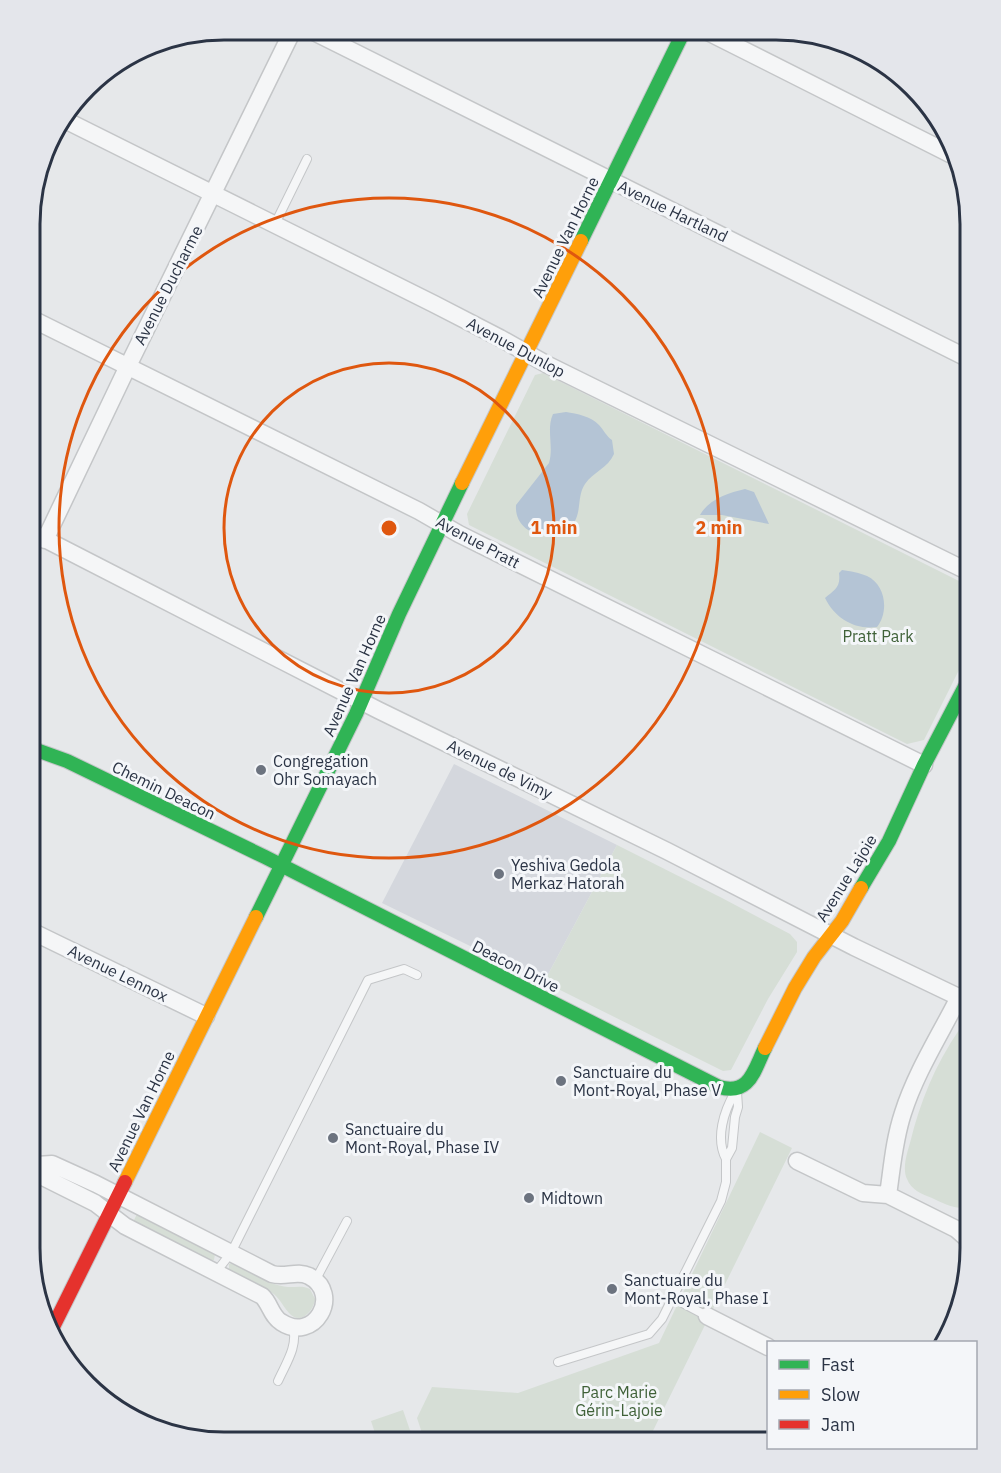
<svg xmlns="http://www.w3.org/2000/svg" width="1001" height="1473" font-family="'IBM Plex Sans',sans-serif">
<style>
.built{fill:#d4d7dd}
.green{fill:#d6ded6}
.water{fill:#b4c4d5}
.lines{fill:none;stroke-linecap:round;stroke-linejoin:round}
.lane-casing{stroke:#c4c6c8;stroke-width:10}
.street-casing{stroke:#c4c6c8;stroke-width:19}
.fast-casing{stroke:#c4c6c8;stroke-width:16}
.slow-casing{stroke:#c4c6c8;stroke-width:16}
.jam-casing{stroke:#c4c6c8;stroke-width:16}
.lane{stroke:#f5f6f7;stroke-width:8}
.street{stroke:#f5f6f7;stroke-width:16}
.fast{stroke:#30b455;stroke-width:14}
.slow{stroke:#ff9f0a;stroke-width:14}
.jam{stroke:#e5322d;stroke-width:14}
.ring{fill:none;stroke:#df570f;stroke-width:3}
.poi-dot{fill:#6c737f;stroke:#f4f6f9;stroke-width:2}
.labels{text-anchor:middle;stroke-width:6;stroke-linejoin:round;paint-order:stroke}
.street-label{font-size:16px;fill:#2b3445;stroke:#f4f6f9}
.park-label{font-size:16px;fill:#3f6138;stroke:#f4f6f9}
.poi-label{font-size:16px;fill:#2b3445;stroke:#f4f6f9;text-anchor:start}
.rim{fill:none;stroke:#2b3445;stroke-width:3}
.centre{fill:#df570f;stroke:#f4f6f9;stroke-width:3}
.ring-label{font-size:18px;text-anchor:middle;font-weight:bold;fill:#df570f;stroke:#f4f6f9;stroke-width:6;stroke-linejoin:round;paint-order:stroke}
</style>
<rect width="100%" height="100%" fill="#e6e8ea"/>
<path class="built" d="M 454,764 L 617,845 L 544,982 L 382,903 Z
M 652,1431 L 676,1443 L 647,1443 Z"/>
<path class="green" d="M 543,373 L 971,587 L 971,646 L 924,740 L 907,744 L 469,525 L 467,514 L 535,375 Z
M 617,845 L 722,898 L 790,934 L 797,942 L 797,952 L 768,999 L 731,1070 L 723,1071 L 544,982 Z
M 971,1025 L 971,1206 C 956,1211 945,1204 932,1198 C 922,1194 911,1190 907,1179 C 902,1169 907,1153 910,1143 C 920,1102 935,1065 959,1030 L 964,1026 Z
M 760,1132 L 792,1148 L 647,1443 L 425,1442 L 417,1418 L 432,1387 L 518,1393 L 659,1343 Z
M 137,1214 L 213,1252 L 215,1254 L 214,1260 L 209,1260 L 133,1222 Z
M 233,1263 C 248,1270 265,1283 282,1286 C 292,1289 301,1284 310,1289 L 315,1299 C 314,1311 300,1326 289,1313 C 282,1305 280,1298 271,1292 C 257,1283 243,1277 229,1270 L 229,1264 Z
M 403,1410 L 414,1442 L 378,1442 L 371,1421 Z"/>
<path class="water" d="M 566,412 C 577,414 591,416 599,425 C 604,430 606,436 612,440 L 614,454 C 608,468 593,472 585,484 C 576,497 583,516 570,527 C 550,544 514,534 516,505 L 549,463 C 554,447 546,429 553,414 Z
M 745,489 L 754,492 L 769,524 L 722,515 L 700,515 C 709,499 728,493 745,489 Z
M 842,570 C 850,571 860,573 867,576 C 886,585 889,612 877,627 C 854,630 835,618 825,598 C 834,590 841,588 839,573 Z"/>
<g class="lines">
<defs>
<path id="lane" d="M 275,224 L 307,159
M 726,1159 C 715,1138 724,1111 735,1092
M 216,1272 L 231,1253 L 368,980 L 404,969 L 417,975
M 315,1281 L 347,1221
M 673,1298 L 707,1316
M 558,1362 L 649,1334 L 662,1319 L 721,1201 L 726,1182 L 726,1159 L 732,1148 L 735,1117 L 738,1107 L 737,1092
M 278,1381 C 286,1363 298,1347 293,1327"/>
<path id="street" d="M 310,30 L 971,360
M 706,31 L 958,158
M 63,119 L 434,304 L 500,338 L 548,365 L 971,573
M 32,319 L 419,511 L 459,534 L 924,765
M 31,532 L 378,710 L 667,851 L 854,947 L 971,1003
M 45,540 L 128,366 L 293,30
M 31,931 L 206,1016
M 797,1161 L 863,1193 L 888,1195 L 956,1229 L 971,1242
M 30,1162 L 37,1165 L 52,1164 L 96,1184 L 272,1274 C 285,1278 297,1270 309,1276 C 343,1294 314,1344 281,1322 C 271,1316 270,1303 262,1296 L 125,1226 L 95,1203 L 43,1177 L 37,1165
M 888,1195 C 892,1168 894,1140 903,1113 C 916,1072 940,1035 959,997
M 707,1316 L 768,1347"/>
<path id="fast" d="M 581,241 L 684,31
M 31,748 L 67,761 L 265,857 L 719,1087 C 750,1096 754,1070 765,1048
M 861,888 L 889,841 L 924,765 L 971,675
M 256,917 L 356,714 L 399,614 L 462,483"/>
<path id="slow" d="M 462,483 L 581,241
M 765,1048 L 795,988 L 814,957 L 842,921 L 861,888
M 125,1182 L 256,917"/>
<path id="jam" d="M 51,1331 L 125,1182"/>
</defs>
<use href="#lane" class="lane-casing"/>
<use href="#street" class="street-casing"/>
<use href="#fast" class="fast-casing"/>
<use href="#slow" class="slow-casing"/>
<use href="#jam" class="jam-casing"/>
<use href="#lane" class="lane"/>
<use href="#street" class="street"/>
<use href="#fast" class="fast"/>
<use href="#slow" class="slow"/>
<use href="#jam" class="jam"/>
</g>
<g class="ring">
<circle cx="389" cy="528" r="165"/>
<circle cx="389" cy="528" r="330"/>
</g>
<g class="poi-dot">
<circle cx="261" cy="770" r="6"/>
<circle cx="499" cy="874" r="6"/>
<circle cx="561" cy="1081" r="6"/>
<circle cx="333" cy="1138" r="6"/>
<circle cx="529" cy="1198" r="6"/>
<circle cx="612" cy="1289" r="6"/>
</g>
<g class="labels">
<g class="street-label">
<text transform="translate(673 211) rotate(26)" y="6">Avenue Hartland</text>
<text transform="translate(565 237) rotate(-64)" y="6">Avenue Van Horne</text>
<text transform="translate(168 285) rotate(-63)" y="6">Avenue Ducharme</text>
<text transform="translate(516 347) rotate(28)" y="6">Avenue Dunlop</text>
<text transform="translate(478 542) rotate(28)" y="6">Avenue Pratt</text>
<text transform="translate(354 675) rotate(-66)" y="6">Avenue Van Horne</text>
<text transform="translate(500 769) rotate(26)" y="6">Avenue de Vimy</text>
<text transform="translate(164 790) rotate(26)" y="6">Chemin Deacon</text>
<text transform="translate(846 878) rotate(-58)" y="6">Avenue Lajoie</text>
<text transform="translate(516 966) rotate(27)" y="6">Deacon Drive</text>
<text transform="translate(118 973) rotate(26)" y="6">Avenue Lennox</text>
<text transform="translate(141 1111) rotate(-64)" y="6">Avenue Van Horne</text>
</g>
<g class="park-label">
<text x="878" y="642">Pratt Park</text>
<text x="619" y="1398">Parc Marie<tspan x="619" dy="18">Gérin-Lajoie</tspan></text>
</g>
<g class="poi-label">
<text x="273" y="767">Congregation<tspan x="273" dy="18">Ohr Somayach</tspan></text>
<text x="511" y="871">Yeshiva Gedola<tspan x="511" dy="18">Merkaz Hatorah</tspan></text>
<text x="573" y="1078">Sanctuaire du<tspan x="573" dy="18">Mont-Royal, Phase V</tspan></text>
<text x="345" y="1135">Sanctuaire du<tspan x="345" dy="18">Mont-Royal, Phase IV</tspan></text>
<text x="541" y="1204">Midtown</text>
<text x="624" y="1286">Sanctuaire du<tspan x="624" dy="18">Mont-Royal, Phase I</tspan></text>
</g>
</g>
<path d="M0 0H1001V1473H0ZM224 40H776A184 184 0 0 1 960 224V1248A184 184 0 0 1 776 1432H224A184 184 0 0 1 40 1248V224A184 184 0 0 1 224 40Z" fill="#e4e6eb" fill-rule="evenodd"/>
<path class="rim" d="M224 40H776A184 184 0 0 1 960 224V1248A184 184 0 0 1 776 1432H224A184 184 0 0 1 40 1248V224A184 184 0 0 1 224 40Z"/>
<circle cx="389" cy="528" r="9" class="centre"/>
<g class="ring-label">
<text x="554" y="534">1 min</text>
<text x="719" y="534">2 min</text>
</g>
<rect x="767" y="1341" width="210" height="108" fill="#f4f6f9" stroke="#a4a8b1" stroke-width="1.5"/>
<rect x="779" y="1360" width="30" height="9" fill="#30b455" stroke="#a4a8b1" stroke-width="1.5"/>
<text x="821" y="1371" font-size="18" fill="#2b3445">Fast</text>
<rect x="779" y="1390" width="30" height="9" fill="#ff9f0a" stroke="#a4a8b1" stroke-width="1.5"/>
<text x="821" y="1401" font-size="18" fill="#2b3445">Slow</text>
<rect x="779" y="1420" width="30" height="9" fill="#e5322d" stroke="#a4a8b1" stroke-width="1.5"/>
<text x="821" y="1431" font-size="18" fill="#2b3445">Jam</text>
</svg>
